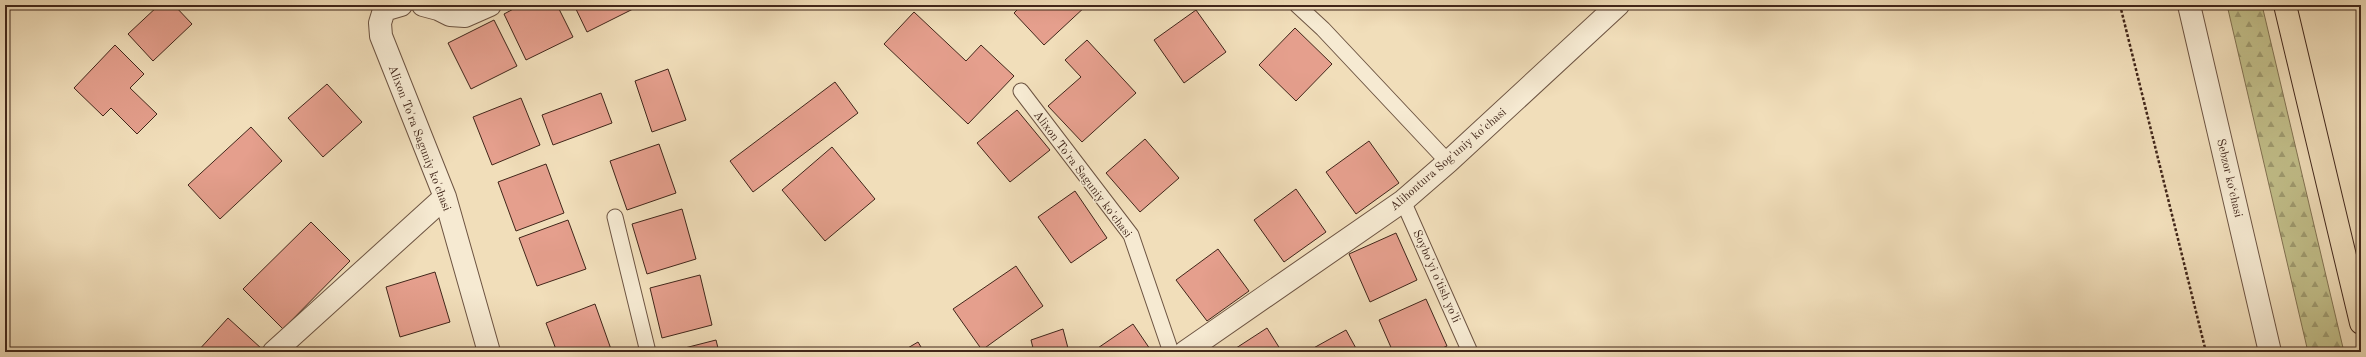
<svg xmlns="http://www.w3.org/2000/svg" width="2366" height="357" font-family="'Old Standard TT',serif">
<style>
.forest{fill:url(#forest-firs);stroke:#827252}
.building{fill:#e59f8d;stroke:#41261a}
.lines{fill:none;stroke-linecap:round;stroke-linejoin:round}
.service-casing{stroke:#6d5442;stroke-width:17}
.minor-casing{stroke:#6d5442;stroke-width:24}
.tertiary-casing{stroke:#6d5442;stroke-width:24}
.primary-casing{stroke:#41261a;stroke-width:24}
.path{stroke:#41261a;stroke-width:2.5;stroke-dasharray:3 2;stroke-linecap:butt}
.service{stroke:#f6ead2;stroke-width:15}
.minor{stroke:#f6ead2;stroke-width:22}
.tertiary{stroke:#f6ead2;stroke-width:22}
.primary{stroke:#f1deba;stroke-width:22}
.labels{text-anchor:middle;stroke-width:3;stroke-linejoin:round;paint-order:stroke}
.street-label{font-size:12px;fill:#41261a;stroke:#f6ead2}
</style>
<defs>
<pattern id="forest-firs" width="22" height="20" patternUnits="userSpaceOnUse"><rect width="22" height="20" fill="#c2bf8a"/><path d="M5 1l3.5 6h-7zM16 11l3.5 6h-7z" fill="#9f9b70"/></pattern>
</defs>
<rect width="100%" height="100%" fill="#f1deba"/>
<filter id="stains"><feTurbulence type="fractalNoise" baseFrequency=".005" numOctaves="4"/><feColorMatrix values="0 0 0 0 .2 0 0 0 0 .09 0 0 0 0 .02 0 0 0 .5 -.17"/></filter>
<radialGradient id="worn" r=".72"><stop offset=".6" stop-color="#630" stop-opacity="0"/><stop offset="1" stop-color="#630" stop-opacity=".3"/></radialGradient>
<path class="forest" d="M 2227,5 L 2262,5 L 2344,352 L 2308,352 Z"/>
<path class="building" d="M 159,5 L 174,5 L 192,24 L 153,61 L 128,34 Z
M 521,5 L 557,5 L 573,37 L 526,60 L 504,14 Z
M 574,5 L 632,5 L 633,9 L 587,32 Z
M 1022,5 L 1087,5 L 1044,45 L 1014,13 Z
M 1196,10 L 1226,52 L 1184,83 L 1154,40 Z
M 914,12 L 966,61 L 981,45 L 1014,76 L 968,124 L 884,44 Z
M 494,20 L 517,66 L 471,89 L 448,43 Z
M 1295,28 L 1332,64 L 1296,101 L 1259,65 Z
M 1087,40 L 1136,93 L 1082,142 L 1048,106 L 1081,77 L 1065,60 Z
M 115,45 L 144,74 L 130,88 L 157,114 L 137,134 L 111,108 L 103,116 L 74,88 Z
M 668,69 L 686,120 L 652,132 L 635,81 Z
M 835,82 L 858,113 L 753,192 L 730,161 Z
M 327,84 L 362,122 L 323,157 L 288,118 Z
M 601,93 L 612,123 L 553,145 L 542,115 Z
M 521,98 L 540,145 L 492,165 L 473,117 Z
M 1017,110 L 1050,150 L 1010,182 L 977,143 Z
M 251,127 L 282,161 L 220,219 L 188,185 Z
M 1145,139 L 1179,178 L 1140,212 L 1106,173 Z
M 1369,141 L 1399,183 L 1356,214 L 1326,172 Z
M 659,144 L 676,193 L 627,210 L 610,161 Z
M 832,147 L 875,199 L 825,241 L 782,190 Z
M 546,164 L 564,213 L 516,231 L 498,182 Z
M 1296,189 L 1326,232 L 1284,262 L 1254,220 Z
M 1075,191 L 1107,238 L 1071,263 L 1038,217 Z
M 682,209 L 696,259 L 647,274 L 632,224 Z
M 568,220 L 586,269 L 537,286 L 519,238 Z
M 311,222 L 350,261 L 283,329 L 243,289 Z
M 1396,233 L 1417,280 L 1370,302 L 1349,254 Z
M 1218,249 L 1249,291 L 1207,321 L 1176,280 Z
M 1016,266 L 1043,306 L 982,350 L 953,309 Z
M 435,272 L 450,322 L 400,337 L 386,287 Z
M 700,275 L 712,325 L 662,338 L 650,288 Z
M 1426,299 L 1447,346 L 1434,352 L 1393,352 L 1379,320 Z
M 595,304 L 612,352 L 557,352 L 546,323 Z
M 228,318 L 262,349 L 259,352 L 197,352 Z
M 1133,324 L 1152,352 L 1092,352 Z
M 1267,328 L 1282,352 L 1230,352 Z
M 1063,329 L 1069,352 L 1034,352 L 1031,340 Z
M 1346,330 L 1358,352 L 1311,352 L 1310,350 Z
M 716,340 L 719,352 L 669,352 Z
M 918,342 L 924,352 L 901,352 Z"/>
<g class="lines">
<defs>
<path id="service" d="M 1297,5 L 1323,29 L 1448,162
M 1021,91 L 1131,235 L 1171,352
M 1403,201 L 1470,352
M 615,217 L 648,352"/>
<path id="minor" d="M 401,5 L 384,10 L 380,23 L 381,36 L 445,197 L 489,352
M 423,5 L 438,9 L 450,15 L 465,16 L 490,5
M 274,352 L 445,197
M 1185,352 L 1403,201 L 1448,162 L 1618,5"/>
<path id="tertiary" d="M 2189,5 L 2270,352"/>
<path id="primary" d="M 2285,5 L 2361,323"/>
</defs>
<use href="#service" class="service-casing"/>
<use href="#minor" class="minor-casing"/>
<use href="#tertiary" class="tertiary-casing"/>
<use href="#primary" class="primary-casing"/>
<path class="path" d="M 2120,5 L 2206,352"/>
<use href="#service" class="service"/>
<use href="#minor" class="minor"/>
<use href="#tertiary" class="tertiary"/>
<use href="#primary" class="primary"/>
</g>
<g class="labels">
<g class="street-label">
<text transform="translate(420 138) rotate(69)" y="4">Alixon To'ra Saguniy ko'chasi</text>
<text transform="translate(1448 159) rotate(-41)" y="4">Alihontura Sog'uniy ko'chasi</text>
<text transform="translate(1083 174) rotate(53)" y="4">Alixon To'ra Saguniy ko'chasi</text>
<text transform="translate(2230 178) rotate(77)" y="4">Sebzor ko‘chasi</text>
<text transform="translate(1437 276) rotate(66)" y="4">Soybo'yi o'tish yo'li</text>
</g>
</g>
<rect width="2366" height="357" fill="none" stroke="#f1deba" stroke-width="20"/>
<rect x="6" y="6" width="2354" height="345" fill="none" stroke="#41261a" stroke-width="2"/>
<rect x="10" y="10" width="2346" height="337" fill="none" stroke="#41261a"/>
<rect width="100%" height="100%" filter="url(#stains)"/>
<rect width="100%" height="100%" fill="url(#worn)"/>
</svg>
